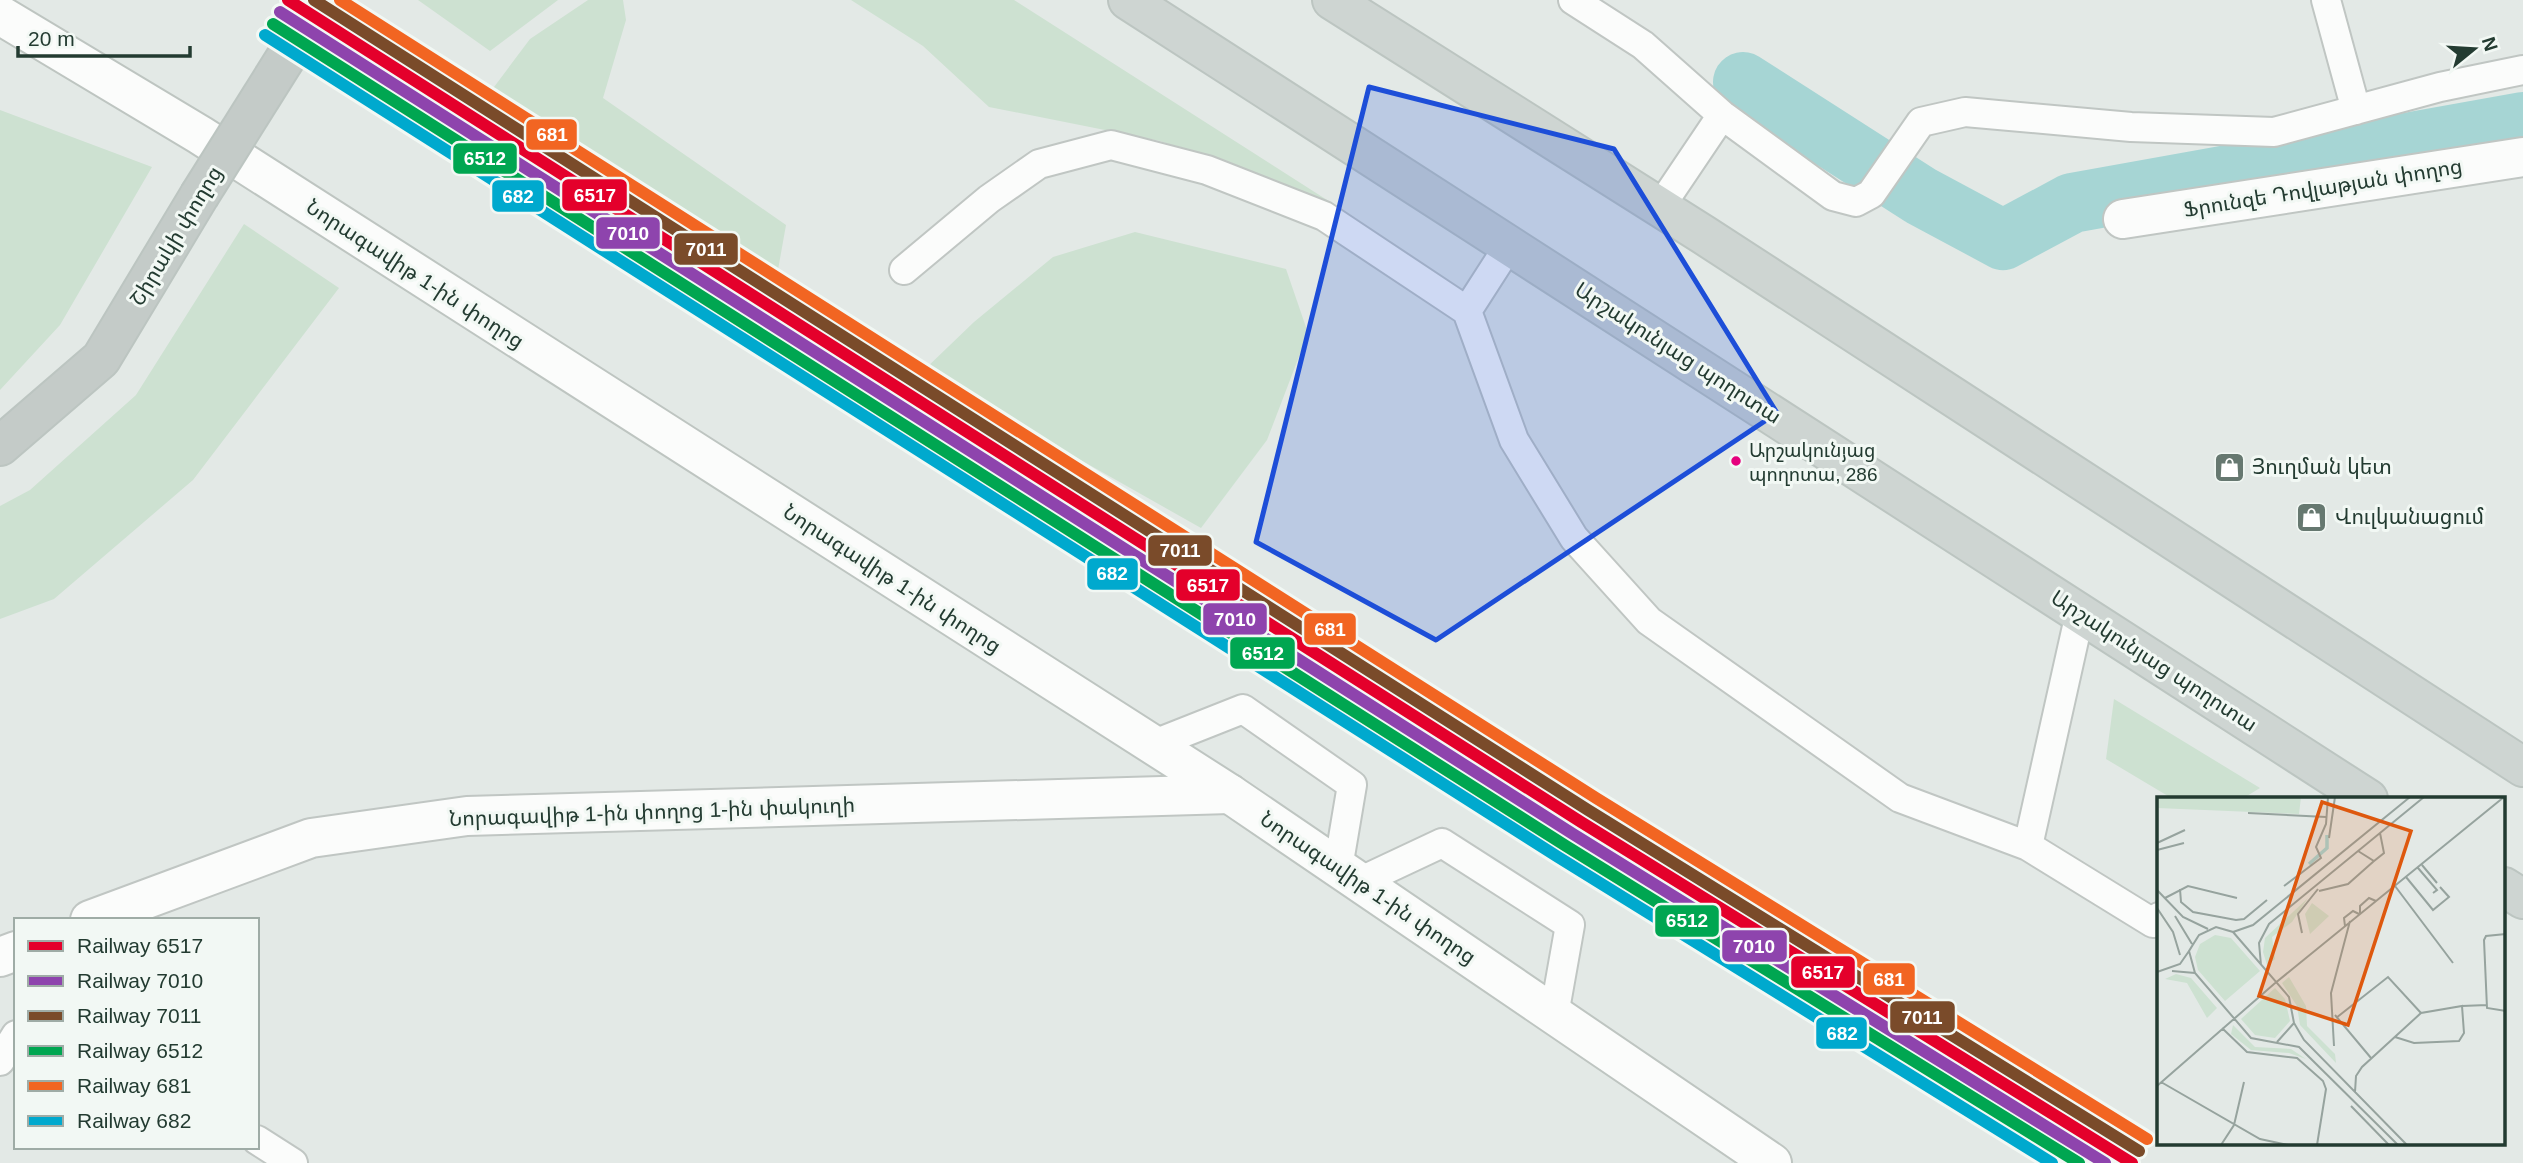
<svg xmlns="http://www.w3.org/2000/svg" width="2523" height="1163" font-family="Arial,'Noto Sans Armenian',sans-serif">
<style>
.green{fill:#cde1d1}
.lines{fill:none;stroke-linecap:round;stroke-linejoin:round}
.canal{stroke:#a6d5d4;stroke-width:60}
.service-casing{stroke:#c0c6c3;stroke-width:32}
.minor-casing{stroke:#c0c6c3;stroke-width:42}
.tertiary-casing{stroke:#c0c6c3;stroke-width:42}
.secondary-casing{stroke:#bec5c1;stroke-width:42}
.primary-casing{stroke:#bcc5c1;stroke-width:42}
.trunk-casing{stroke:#bcc5c1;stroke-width:42}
.service{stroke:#fbfcfb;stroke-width:28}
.minor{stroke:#fbfcfb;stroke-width:38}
.tertiary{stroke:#fbfcfb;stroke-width:38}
.secondary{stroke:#fbfcfb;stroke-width:38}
.primary{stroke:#ced5d2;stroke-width:38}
.trunk{stroke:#c4cbc8;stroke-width:38}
.trunk-bridge-casing{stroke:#bcc5c1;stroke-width:42;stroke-linecap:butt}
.trunk-bridge{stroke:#c4cbc8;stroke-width:38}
.rail-1-casing{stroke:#f2f8f4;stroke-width:18}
.rail-2-casing{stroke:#f2f8f4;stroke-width:18}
.rail-3-casing{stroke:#f2f8f4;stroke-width:18}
.rail-4-casing{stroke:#f2f8f4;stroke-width:18}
.rail-5-casing{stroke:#f2f8f4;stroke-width:18}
.rail-6-casing{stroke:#f2f8f4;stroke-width:18}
.rail-1{stroke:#e4002b;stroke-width:12}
.rail-2{stroke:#8e44ad;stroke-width:12}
.rail-3{stroke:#7a4b2a;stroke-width:12}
.rail-4{stroke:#00a651;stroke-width:12}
.rail-5{stroke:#f26522;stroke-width:12}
.rail-6{stroke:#00a9ce;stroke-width:12}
.marked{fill:#1d4ed8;fill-opacity:0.2;stroke:#1d4ed8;stroke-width:5;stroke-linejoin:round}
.bus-dot{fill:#e5007d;stroke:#f2f8f4;stroke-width:2.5}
.labels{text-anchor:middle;stroke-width:6;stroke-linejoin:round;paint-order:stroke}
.bus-label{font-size:19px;fill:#233b31;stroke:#f2f8f4;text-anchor:start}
.street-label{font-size:21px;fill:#233b31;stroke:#f2f8f4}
.poi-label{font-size:21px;fill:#233b31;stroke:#f2f8f4;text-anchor:start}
.inset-river{fill:none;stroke:#a6d5d4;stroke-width:3.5}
.inset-road{fill:none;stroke:#96a39e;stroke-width:2}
.view{fill:#de580e;fill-opacity:0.15;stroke:#de580e;stroke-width:3.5}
.inset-edge{fill:none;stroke:#233b31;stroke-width:3.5}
.line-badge{stroke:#f2f8f4;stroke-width:2.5}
.badge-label{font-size:19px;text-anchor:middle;font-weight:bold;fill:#fff}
</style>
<rect width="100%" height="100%" fill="#e3e9e6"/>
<path class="green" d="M 418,0 L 558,0 L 490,51 Z
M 588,0 L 623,0 L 626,20 L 603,98 L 786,225 L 776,281 L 488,95 L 530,39 Z
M 851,0 L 1014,0 L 1338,207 L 1160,141 L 989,107 L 923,46 Z
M 0,110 L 152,167 L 60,325 L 0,390 Z
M 244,224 L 339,288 L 193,480 L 54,599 L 0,619 L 0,506 L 30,490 L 136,395 Z
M 1135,232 L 1286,269 L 1308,333 L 1267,440 L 1201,528 L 923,371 L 974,322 L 1053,257 Z
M 2114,699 L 2260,788 L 2242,799 L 2173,799 L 2106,759 Z"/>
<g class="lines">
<path class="canal" d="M 1743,82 L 1921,196 L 2003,240 L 2072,203 L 2523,122"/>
<defs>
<path id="service" d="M 1573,0 L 1643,45 L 1722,115 L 1833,196 L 1856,202 L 1871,194 L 1921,122 L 1965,112 L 2131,127 L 2274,132 L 2440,87 L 2523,70
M 2326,0 L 2356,110
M 1660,207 L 1722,115
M 904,270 L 989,199 L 1039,164 L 1111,145 L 1207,170 L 1324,216 L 1467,311 L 1510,244
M 1467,311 L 1514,440 L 1574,538 L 1649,621 L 1900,798 L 2028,846
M 2080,613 L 2028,846 L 2153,923 L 2159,917
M 1152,745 L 1243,709 L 1352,785 L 1338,868
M 1359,882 L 1442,843 L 1570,925 L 1554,1015
M 0,1061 L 16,1035
M 257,1140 L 293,1163"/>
<path id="minor" d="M 90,920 L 311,838 L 467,816 L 1230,794
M 0,957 L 16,951"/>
<path id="tertiary" d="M 2123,219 L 2523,157"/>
<path id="secondary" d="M 0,15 L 200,135 L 1230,794 L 1772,1163"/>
<path id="primary" d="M 1128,0 L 2368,799
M 1332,0 L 1704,235 L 2523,767
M 2504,887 L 2523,899"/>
<path id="trunk" d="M 0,446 L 101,359 L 199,196"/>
</defs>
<use href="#service" class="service-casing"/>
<use href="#minor" class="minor-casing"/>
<use href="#tertiary" class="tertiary-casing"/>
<use href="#secondary" class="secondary-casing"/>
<use href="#primary" class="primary-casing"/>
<use href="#trunk" class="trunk-casing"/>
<use href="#service" class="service"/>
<use href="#minor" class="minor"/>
<use href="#tertiary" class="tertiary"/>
<use href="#secondary" class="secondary"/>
<use href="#primary" class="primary"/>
<use href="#trunk" class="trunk"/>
<defs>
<path id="trunk-bridge" d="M 199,196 L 322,0"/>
</defs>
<use href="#trunk-bridge" class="trunk-bridge-casing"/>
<use href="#trunk-bridge" class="trunk-bridge"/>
<defs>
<path id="rail-1" d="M 288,0 L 1581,822 L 2132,1163"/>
<path id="rail-2" d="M 280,12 L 1573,834 L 2105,1163"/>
<path id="rail-3" d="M 314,0 L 1588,810 L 2139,1151"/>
<path id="rail-4" d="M 273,24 L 1566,846 L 2079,1163"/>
<path id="rail-5" d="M 340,0 L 1596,798 L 2147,1139"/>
<path id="rail-6" d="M 265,35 L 1558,857 L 2052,1163"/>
</defs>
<use href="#rail-1" class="rail-1-casing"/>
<use href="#rail-2" class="rail-2-casing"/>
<use href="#rail-3" class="rail-3-casing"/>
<use href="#rail-4" class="rail-4-casing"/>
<use href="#rail-5" class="rail-5-casing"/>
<use href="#rail-6" class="rail-6-casing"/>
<use href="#rail-1" class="rail-1"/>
<use href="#rail-2" class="rail-2"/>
<use href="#rail-3" class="rail-3"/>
<use href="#rail-4" class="rail-4"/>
<use href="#rail-5" class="rail-5"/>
<use href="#rail-6" class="rail-6"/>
</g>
<path class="marked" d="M 1369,87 L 1614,149 L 1777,413 L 1436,640 L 1256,542 Z"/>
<defs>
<symbol id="shop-square" viewBox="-11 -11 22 22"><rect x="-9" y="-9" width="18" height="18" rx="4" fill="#667870" stroke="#f2f8f4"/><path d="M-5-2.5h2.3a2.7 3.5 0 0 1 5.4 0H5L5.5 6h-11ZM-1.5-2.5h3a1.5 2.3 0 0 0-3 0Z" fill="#fff"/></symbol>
</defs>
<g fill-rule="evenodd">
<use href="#shop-square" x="2212" y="450" width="35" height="35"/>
<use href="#shop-square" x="2294" y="500" width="35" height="35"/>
</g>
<circle class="bus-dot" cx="1736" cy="461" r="6"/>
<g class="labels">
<g class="bus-label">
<text x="1749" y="457">Արշակունյաց<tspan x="1749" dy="24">պողոտա, 286</tspan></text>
</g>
<g class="street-label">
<text transform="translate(2323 188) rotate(-9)" y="7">Ֆրունզե Դովլաթյան փողոց</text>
<text transform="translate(176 236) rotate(-59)" y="7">Շիրակի փողոց</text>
<text transform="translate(415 274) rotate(33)" y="7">Նորագավիթ 1-ին փողոց</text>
<text transform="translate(1678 353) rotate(33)" y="7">Արշակունյաց պողոտա</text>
<text transform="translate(892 579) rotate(33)" y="7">Նորագավիթ 1-ին փողոց</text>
<text transform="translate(2154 661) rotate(33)" y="7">Արշակունյաց պողոտա</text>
<text transform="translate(652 812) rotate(-2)" y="7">Նորագավիթ 1-ին փողոց 1-ին փակուղի</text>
<text transform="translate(1368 888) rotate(34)" y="7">Նորագավիթ 1-ին փողոց</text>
</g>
<g class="poi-label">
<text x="2252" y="474">Յուղման կետ</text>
<text x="2335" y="524">Վուլկանացում</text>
</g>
</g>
<g transform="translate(2157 797)">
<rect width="348" height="348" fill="#e3e9e6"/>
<path d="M 0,0 L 144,0 L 142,17 L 0,11 ZM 151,101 L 135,125 L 115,140 L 118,162 L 110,168 L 106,155 L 108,141 ZM 155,106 L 172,119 L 153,137 L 148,117 ZM 58,138 L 74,141 L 103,174 L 68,204 L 41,173 L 38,160 L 43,147 ZM 19,177 L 34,181 L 60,211 L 50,221 L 30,186 L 8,182 ZM 132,180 L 149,209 L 150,229 L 178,257 L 179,266 L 143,228 L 140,209 L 125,186 ZM 118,191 L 128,202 L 133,224 L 118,241 L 98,238 L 84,222 ZM 76,228 L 98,250 L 134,252 L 149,262 L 132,256 L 94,253 L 74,237 Z" fill="#cde1d1"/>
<path class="inset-river" d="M 152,67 L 170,51 L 170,38"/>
<path class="inset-road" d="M 91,16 L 169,20M 172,41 L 178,0M 0,46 L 28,33M 0,53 L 27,46M 201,54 L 217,64 L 227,56 L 223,36M 265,68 L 280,86M 261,71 L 280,93 L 276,96M 249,80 L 276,113 L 292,100 L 283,90M 127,89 L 164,61 L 159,50 L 169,27 L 171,0M 238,89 L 296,166M 23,92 L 24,105 L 36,115 L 79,123 L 87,122 L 110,103M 0,93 L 26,120 L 51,132M 162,94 L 191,87 L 217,64M 8,101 L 31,89 L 80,101M 0,111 L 16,135 L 23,158M 203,116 L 203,109 L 212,101 L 219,104M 18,119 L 35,147M 188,129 L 187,121 L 196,114 L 202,117M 76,135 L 96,128 L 253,0M 145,136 L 141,117 L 161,92M 349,137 L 329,139 L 327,143 L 330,211 L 349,214M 104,168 L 102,146 L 112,127 L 267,0M 15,174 L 38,176M 0,175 L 23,167 L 32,154M 305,209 L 330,208M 178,218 L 214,261M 179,221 L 231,180 L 264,216M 65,231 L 90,255 L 140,261 L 166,284 L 169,292 L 160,348M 120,245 L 137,226M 177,249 L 174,196 L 193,124M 4,285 L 103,342 L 131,348M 0,289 L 117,187 L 347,0M 198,295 L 199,279 L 205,270 L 264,216 L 305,209 L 307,236 L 302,244 L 257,246 L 238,240M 194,309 L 232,348M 64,348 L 77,328 L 87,285M 241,348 L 142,250 L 94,241 L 38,176 L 32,154 L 42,138 L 59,130 L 76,135 L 132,200 L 137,226 L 147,243 L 250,348"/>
<path class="view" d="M 165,5 L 254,34 L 191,228 L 102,199 Z"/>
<rect width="348" height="348" class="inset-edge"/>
</g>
<g class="line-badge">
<rect x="525" y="118" width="53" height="33" rx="7" fill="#f26522"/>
<rect x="452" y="142" width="66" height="33" rx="7" fill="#00a651"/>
<rect x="561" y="178" width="67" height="34" rx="7" fill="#e4002b"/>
<rect x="491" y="179" width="54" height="34" rx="7" fill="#00a9ce"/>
<rect x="595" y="216" width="66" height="34" rx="7" fill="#8e44ad"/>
<rect x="673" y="232" width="66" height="34" rx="7" fill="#7a4b2a"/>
<rect x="1147" y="534" width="66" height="33" rx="7" fill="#7a4b2a"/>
<rect x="1086" y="557" width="53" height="34" rx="7" fill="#00a9ce"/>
<rect x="1175" y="568" width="66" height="34" rx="7" fill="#e4002b"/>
<rect x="1202" y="602" width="66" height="34" rx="7" fill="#8e44ad"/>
<rect x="1303" y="612" width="54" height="34" rx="7" fill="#f26522"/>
<rect x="1229" y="636" width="67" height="34" rx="7" fill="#00a651"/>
<rect x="1654" y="904" width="66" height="34" rx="7" fill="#00a651"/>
<rect x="1721" y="929" width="67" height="34" rx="7" fill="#8e44ad"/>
<rect x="1790" y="955" width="66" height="34" rx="7" fill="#e4002b"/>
<rect x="1862" y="962" width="54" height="34" rx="7" fill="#f26522"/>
<rect x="1889" y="1000" width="67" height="34" rx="7" fill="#7a4b2a"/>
<rect x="1815" y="1016" width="53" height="34" rx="7" fill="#00a9ce"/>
</g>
<g class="badge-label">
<text x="552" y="141">681</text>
<text x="485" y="165">6512</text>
<text x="595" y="202">6517</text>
<text x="518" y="203">682</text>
<text x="628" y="240">7010</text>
<text x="706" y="256">7011</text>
<text x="1180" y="557">7011</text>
<text x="1112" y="580">682</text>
<text x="1208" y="592">6517</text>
<text x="1235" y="626">7010</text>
<text x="1330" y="636">681</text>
<text x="1263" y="660">6512</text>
<text x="1687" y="927">6512</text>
<text x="1754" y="953">7010</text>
<text x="1823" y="979">6517</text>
<text x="1889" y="986">681</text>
<text x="1922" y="1024">7011</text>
<text x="1842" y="1040">682</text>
</g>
<rect x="14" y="918" width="245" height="231" fill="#f2f8f4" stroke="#9faca6" stroke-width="2"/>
<rect x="28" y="941" width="35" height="10" fill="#e4002b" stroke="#9faca6" stroke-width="2"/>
<text x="77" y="953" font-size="21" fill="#233b31">Railway 6517</text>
<rect x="28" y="976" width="35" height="10" fill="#8e44ad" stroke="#9faca6" stroke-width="2"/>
<text x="77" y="988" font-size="21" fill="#233b31">Railway 7010</text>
<rect x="28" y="1011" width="35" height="10" fill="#7a4b2a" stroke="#9faca6" stroke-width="2"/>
<text x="77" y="1023" font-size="21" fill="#233b31">Railway 7011</text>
<rect x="28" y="1046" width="35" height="10" fill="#00a651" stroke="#9faca6" stroke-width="2"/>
<text x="77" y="1058" font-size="21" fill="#233b31">Railway 6512</text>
<rect x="28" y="1081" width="35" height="10" fill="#f26522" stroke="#9faca6" stroke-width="2"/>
<text x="77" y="1093" font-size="21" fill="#233b31">Railway 681</text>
<rect x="28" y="1116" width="35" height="10" fill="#00a9ce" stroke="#9faca6" stroke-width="2"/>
<text x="77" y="1128" font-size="21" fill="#233b31">Railway 682</text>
<g transform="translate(2474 49) rotate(72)" stroke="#f2f8f4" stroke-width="5" paint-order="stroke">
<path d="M0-5L12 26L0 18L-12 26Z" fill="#233b31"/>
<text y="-10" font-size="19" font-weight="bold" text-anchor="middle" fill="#233b31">N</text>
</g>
<path d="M18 46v10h172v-10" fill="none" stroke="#233b31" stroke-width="3.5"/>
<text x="28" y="46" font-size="21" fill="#233b31" stroke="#f2f8f4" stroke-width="5" paint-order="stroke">20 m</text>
</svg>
